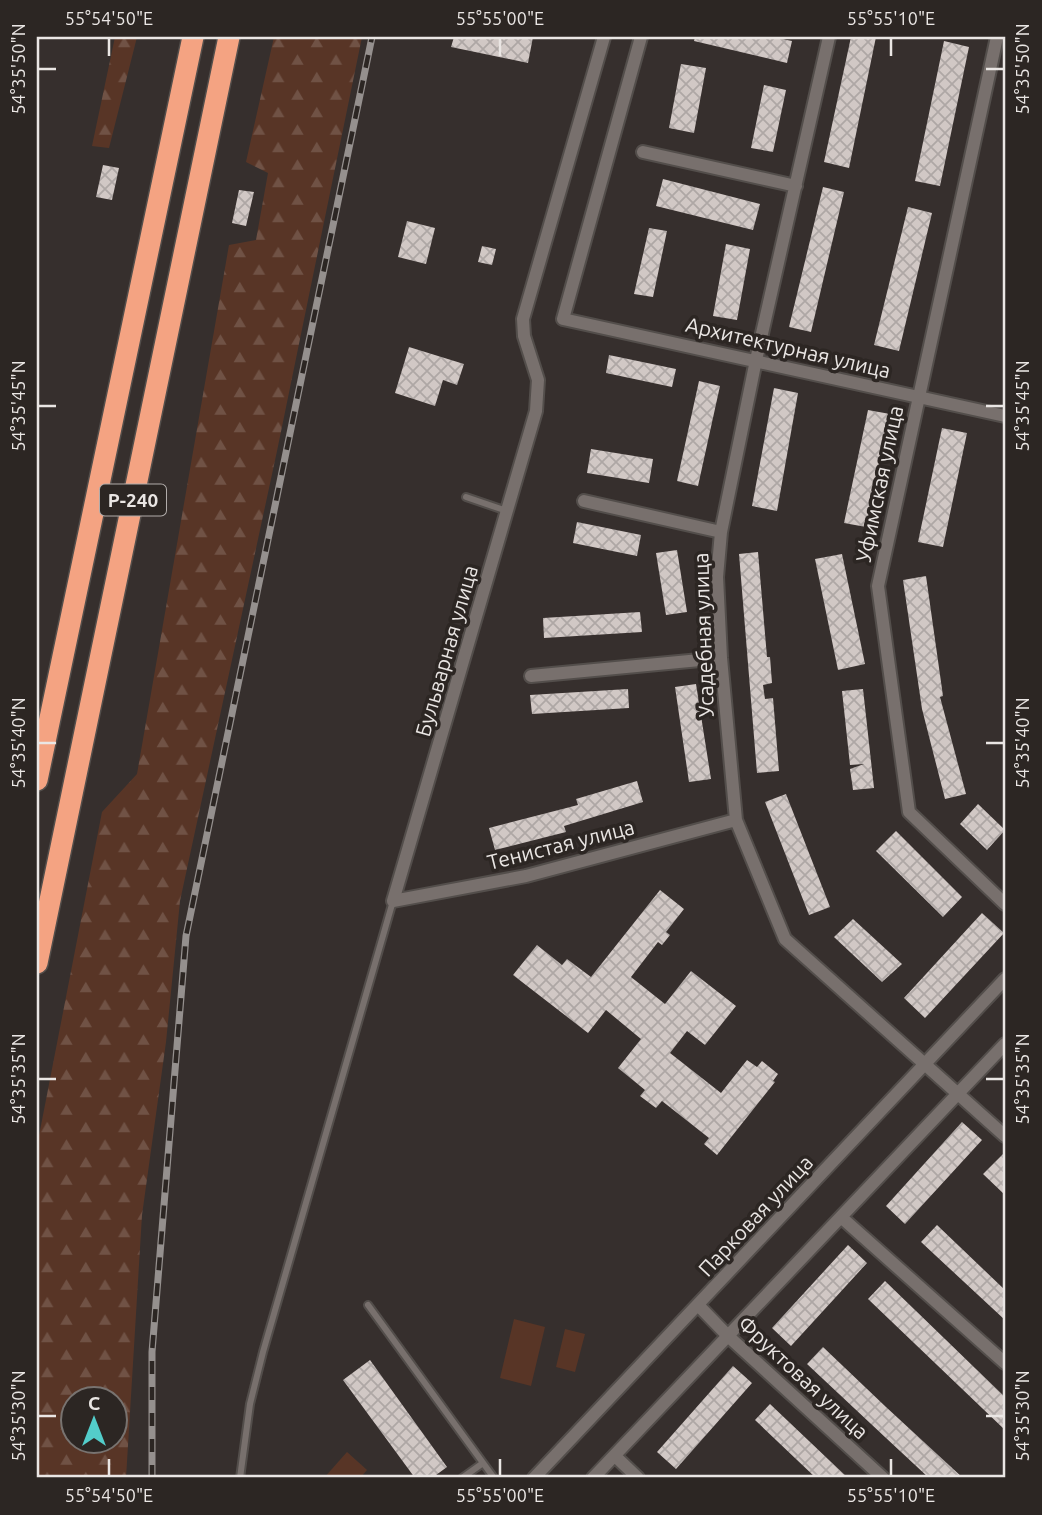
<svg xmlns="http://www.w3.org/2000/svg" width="1042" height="1515" font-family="Ubuntu,sans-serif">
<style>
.grass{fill:#583526}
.forest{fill:url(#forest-firs);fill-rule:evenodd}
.park{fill:url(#park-tufts)}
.building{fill:url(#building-cross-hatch)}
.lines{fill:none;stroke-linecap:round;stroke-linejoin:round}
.lane-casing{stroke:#534e4b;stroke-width:10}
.street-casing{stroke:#534e4b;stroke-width:16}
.highway-casing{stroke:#534e4b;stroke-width:24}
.lane{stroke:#78706d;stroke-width:6}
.street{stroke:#78706d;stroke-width:12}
.highway{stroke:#f4a382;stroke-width:21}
.rail-casing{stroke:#95908e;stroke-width:7}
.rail{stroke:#2c2623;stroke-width:4.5;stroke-dasharray:13;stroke-linecap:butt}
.ticks{fill:none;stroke:#eae6e4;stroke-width:2.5}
.labels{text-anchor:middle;stroke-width:7;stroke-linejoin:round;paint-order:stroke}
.shield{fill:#2c2623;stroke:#b1acaa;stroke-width:2}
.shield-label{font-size:19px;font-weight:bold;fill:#eae6e4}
.street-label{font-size:21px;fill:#eae6e4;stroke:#2c2623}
.neatline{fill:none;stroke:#eae6e4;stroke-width:2.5}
.ticks-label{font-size:18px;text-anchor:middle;fill:#eae6e4}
</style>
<defs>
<pattern id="forest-firs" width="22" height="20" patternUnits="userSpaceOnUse" patternTransform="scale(1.75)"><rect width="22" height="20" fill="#583526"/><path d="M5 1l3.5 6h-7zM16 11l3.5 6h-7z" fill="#705245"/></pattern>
<pattern id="park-tufts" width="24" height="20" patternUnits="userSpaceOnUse" patternTransform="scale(1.75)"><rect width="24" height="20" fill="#583526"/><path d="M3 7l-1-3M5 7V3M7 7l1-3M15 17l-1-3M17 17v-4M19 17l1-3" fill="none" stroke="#705245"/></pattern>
<pattern id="building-cross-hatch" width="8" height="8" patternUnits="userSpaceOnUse" patternTransform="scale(1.75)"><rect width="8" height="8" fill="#d1c8c5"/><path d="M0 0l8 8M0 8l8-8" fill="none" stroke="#aea7a5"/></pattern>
</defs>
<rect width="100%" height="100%" fill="#362f2d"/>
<path class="grass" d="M 514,1319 L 545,1327 L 531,1386 L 500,1378 Z
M 565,1329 L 585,1334 L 575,1372 L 556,1367 Z"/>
<path class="forest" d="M 115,37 L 137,37 L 109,148 L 92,146 Z
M 274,37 L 362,37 L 277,451 L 180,901 L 166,1042 L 142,1215 L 126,1478 L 37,1478 L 37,1146 L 102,812 L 137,774 L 229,245 L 256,240 L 268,173 L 246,162 ZM 74,1400 L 116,1400 L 116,1442 L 74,1442 Z"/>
<path class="park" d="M 347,1452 L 367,1470 L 360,1478 L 324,1478 Z"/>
<path class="building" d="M 454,37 L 533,37 L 528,63 L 451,47 Z
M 695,37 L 772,37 L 792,41 L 787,63 L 694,41 Z
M 851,37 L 876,37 L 849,168 L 824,162 Z
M 944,41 L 969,47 L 940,186 L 915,181 Z
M 681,64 L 706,68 L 694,133 L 669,128 Z
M 764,85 L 786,90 L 773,152 L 751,148 Z
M 103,165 L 119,168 L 112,200 L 96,197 Z
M 663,179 L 760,204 L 753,230 L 656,206 Z
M 823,187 L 844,192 L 811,332 L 789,327 Z
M 239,190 L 254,192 L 246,226 L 232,223 Z
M 908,207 L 932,213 L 899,351 L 874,345 Z
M 407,221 L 435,228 L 426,264 L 398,257 Z
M 649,228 L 667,231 L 653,297 L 634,294 Z
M 726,244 L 750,249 L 737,320 L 713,316 Z
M 482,246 L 496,249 L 492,265 L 478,262 Z
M 409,347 L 464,364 L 457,385 L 443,380 L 435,406 L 395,393 Z
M 609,355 L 676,369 L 672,387 L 606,373 Z
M 699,381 L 720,386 L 698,486 L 677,481 Z
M 774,388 L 798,393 L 777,511 L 752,506 Z
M 868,410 L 890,414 L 866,527 L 844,523 Z
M 942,428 L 967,433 L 943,547 L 918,542 Z
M 591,449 L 653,459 L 649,483 L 587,473 Z
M 577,522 L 641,535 L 637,556 L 573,543 Z
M 677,550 L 687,612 L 666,615 L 656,553 Z
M 758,552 L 767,657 L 770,657 L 772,683 L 763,685 L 765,699 L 773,698 L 779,771 L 757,773 L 739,554 Z
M 842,554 L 865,664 L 838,670 L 815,559 Z
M 926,576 L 943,696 L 940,697 L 966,794 L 945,799 L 922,709 L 903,580 Z
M 640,612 L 642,632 L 544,638 L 543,618 Z
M 696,684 L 711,779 L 689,782 L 675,687 Z
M 628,689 L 629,708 L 532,714 L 530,695 Z
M 863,689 L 874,788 L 853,790 L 850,769 L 864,764 L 850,765 L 842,691 Z
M 637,781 L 643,802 L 564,826 L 566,832 L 495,850 L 489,828 L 578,805 L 576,799 Z
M 786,794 L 830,907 L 809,915 L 765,802 Z
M 978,804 L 1005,830 L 987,850 L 960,824 Z
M 896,831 L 962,897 L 943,917 L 876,851 Z
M 660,890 L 684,909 L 666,932 L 670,935 L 662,945 L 658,942 L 631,977 L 665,1004 L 691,971 L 736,1006 L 705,1045 L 687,1031 L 670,1053 L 721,1093 L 747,1060 L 757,1067 L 762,1061 L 778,1074 L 773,1081 L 775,1082 L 717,1155 L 704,1144 L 709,1138 L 662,1101 L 656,1108 L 640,1096 L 645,1090 L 618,1068 L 641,1039 L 606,1010 L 588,1033 L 513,975 L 537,945 L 562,965 L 567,959 L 591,977 Z
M 982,913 L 1004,933 L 925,1018 L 904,998 Z
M 853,919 L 902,964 L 882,982 L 834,937 Z
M 962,1122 L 982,1140 L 905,1224 L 886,1206 Z
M 1005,1152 L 1005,1195 L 983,1174 Z
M 937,1225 L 1005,1290 L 1005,1320 L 921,1242 Z
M 848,1245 L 867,1263 L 791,1346 L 772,1328 Z
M 885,1281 L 1005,1397 L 1005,1430 L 868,1299 Z
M 823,1347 L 886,1407 L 963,1478 L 929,1478 L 886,1438 L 807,1364 Z
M 370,1360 L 447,1467 L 432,1478 L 415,1478 L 343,1380 Z
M 733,1366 L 752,1383 L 676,1469 L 657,1452 Z
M 770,1404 L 848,1478 L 816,1478 L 755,1420 Z"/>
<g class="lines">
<defs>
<path id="lane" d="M 466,497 L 507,511
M 368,1305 L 494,1478
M 240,1478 L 250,1404 L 263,1352 L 393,901
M 462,1478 L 483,1463"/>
<path id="street" d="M 604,37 L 523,319 L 524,336 L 538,380 L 536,411 L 393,901 L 526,876 L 736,820
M 641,37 L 563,319 L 1005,416
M 829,37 L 756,360 L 721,532 L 717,577 L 721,658 L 736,820 L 785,939 L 1005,1136
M 997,37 L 878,586 L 909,812 L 1005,904
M 643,152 L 796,186
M 584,501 L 721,532
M 531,676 L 721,658
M 841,1217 L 1005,1363
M 698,1305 L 728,1336 L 883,1478
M 615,1456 L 638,1478
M 534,1478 L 1005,979
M 593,1478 L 1005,1044"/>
<path id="highway" d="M 37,780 L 193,37
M 37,963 L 229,37"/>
</defs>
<use href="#lane" class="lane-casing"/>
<use href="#street" class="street-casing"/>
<use href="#highway" class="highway-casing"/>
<use href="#lane" class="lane"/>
<use href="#street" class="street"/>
<use href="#highway" class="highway"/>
<defs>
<path id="rail" d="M 152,1478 L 152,1352 L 186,936 L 372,37"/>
</defs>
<use href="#rail" class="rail-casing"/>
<use href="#rail" class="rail"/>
</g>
<path class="ticks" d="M 109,38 L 109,56M 500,38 L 500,56M 891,38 L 891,56M 38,69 L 56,69M 986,69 L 1004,69M 38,406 L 56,406M 986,406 L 1004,406M 38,743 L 56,743M 986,743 L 1004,743M 38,1079 L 56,1079M 986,1079 L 1004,1079M 38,1416 L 56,1416M 986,1416 L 1004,1416M 109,1459 L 109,1476M 500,1459 L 500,1476M 891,1459 L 891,1476"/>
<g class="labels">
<rect class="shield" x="100" y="484.5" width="66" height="31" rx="5"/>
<g class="shield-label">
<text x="133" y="507">Р-240</text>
</g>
<g class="street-label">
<text transform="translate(788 348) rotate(13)" y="7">Архитектурная улица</text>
<text transform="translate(880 484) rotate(-78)" y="7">Уфимская улица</text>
<text transform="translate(704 635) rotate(-92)" y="7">Усадебная улица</text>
<text transform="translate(447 651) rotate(-74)" y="7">Бульварная улица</text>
<text transform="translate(561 845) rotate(-14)" y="7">Тенистая улица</text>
<text transform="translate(756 1216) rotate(-47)" y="7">Парковая улица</text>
<text transform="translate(803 1378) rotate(43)" y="7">Фруктовая улица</text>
</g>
</g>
<rect width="1042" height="1515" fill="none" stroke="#2c2623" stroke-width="77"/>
<g transform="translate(94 1420)"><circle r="33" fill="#2c2623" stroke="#787370" stroke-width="2"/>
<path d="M0-5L12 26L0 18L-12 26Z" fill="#53cdca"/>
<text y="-10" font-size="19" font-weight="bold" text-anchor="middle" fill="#eae6e4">С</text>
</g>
<rect x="38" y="38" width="966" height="1438" class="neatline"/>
<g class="ticks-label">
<text x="109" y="25">55°54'50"E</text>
<text x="500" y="25">55°55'00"E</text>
<text x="891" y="25">55°55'10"E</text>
<text transform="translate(19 69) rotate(-90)" y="6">54°35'50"N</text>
<text transform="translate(1023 69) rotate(-90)" y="6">54°35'50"N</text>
<text transform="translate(19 406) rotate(-90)" y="6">54°35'45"N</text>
<text transform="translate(1023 406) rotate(-90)" y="6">54°35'45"N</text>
<text transform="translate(19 743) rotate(-90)" y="6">54°35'40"N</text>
<text transform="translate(1023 743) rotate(-90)" y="6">54°35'40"N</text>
<text transform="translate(19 1079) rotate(-90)" y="6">54°35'35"N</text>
<text transform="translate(1023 1079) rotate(-90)" y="6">54°35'35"N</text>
<text transform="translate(19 1416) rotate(-90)" y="6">54°35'30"N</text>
<text transform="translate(1023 1416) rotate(-90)" y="6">54°35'30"N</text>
<text x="109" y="1502">55°54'50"E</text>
<text x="500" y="1502">55°55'00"E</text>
<text x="891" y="1502">55°55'10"E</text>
</g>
</svg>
